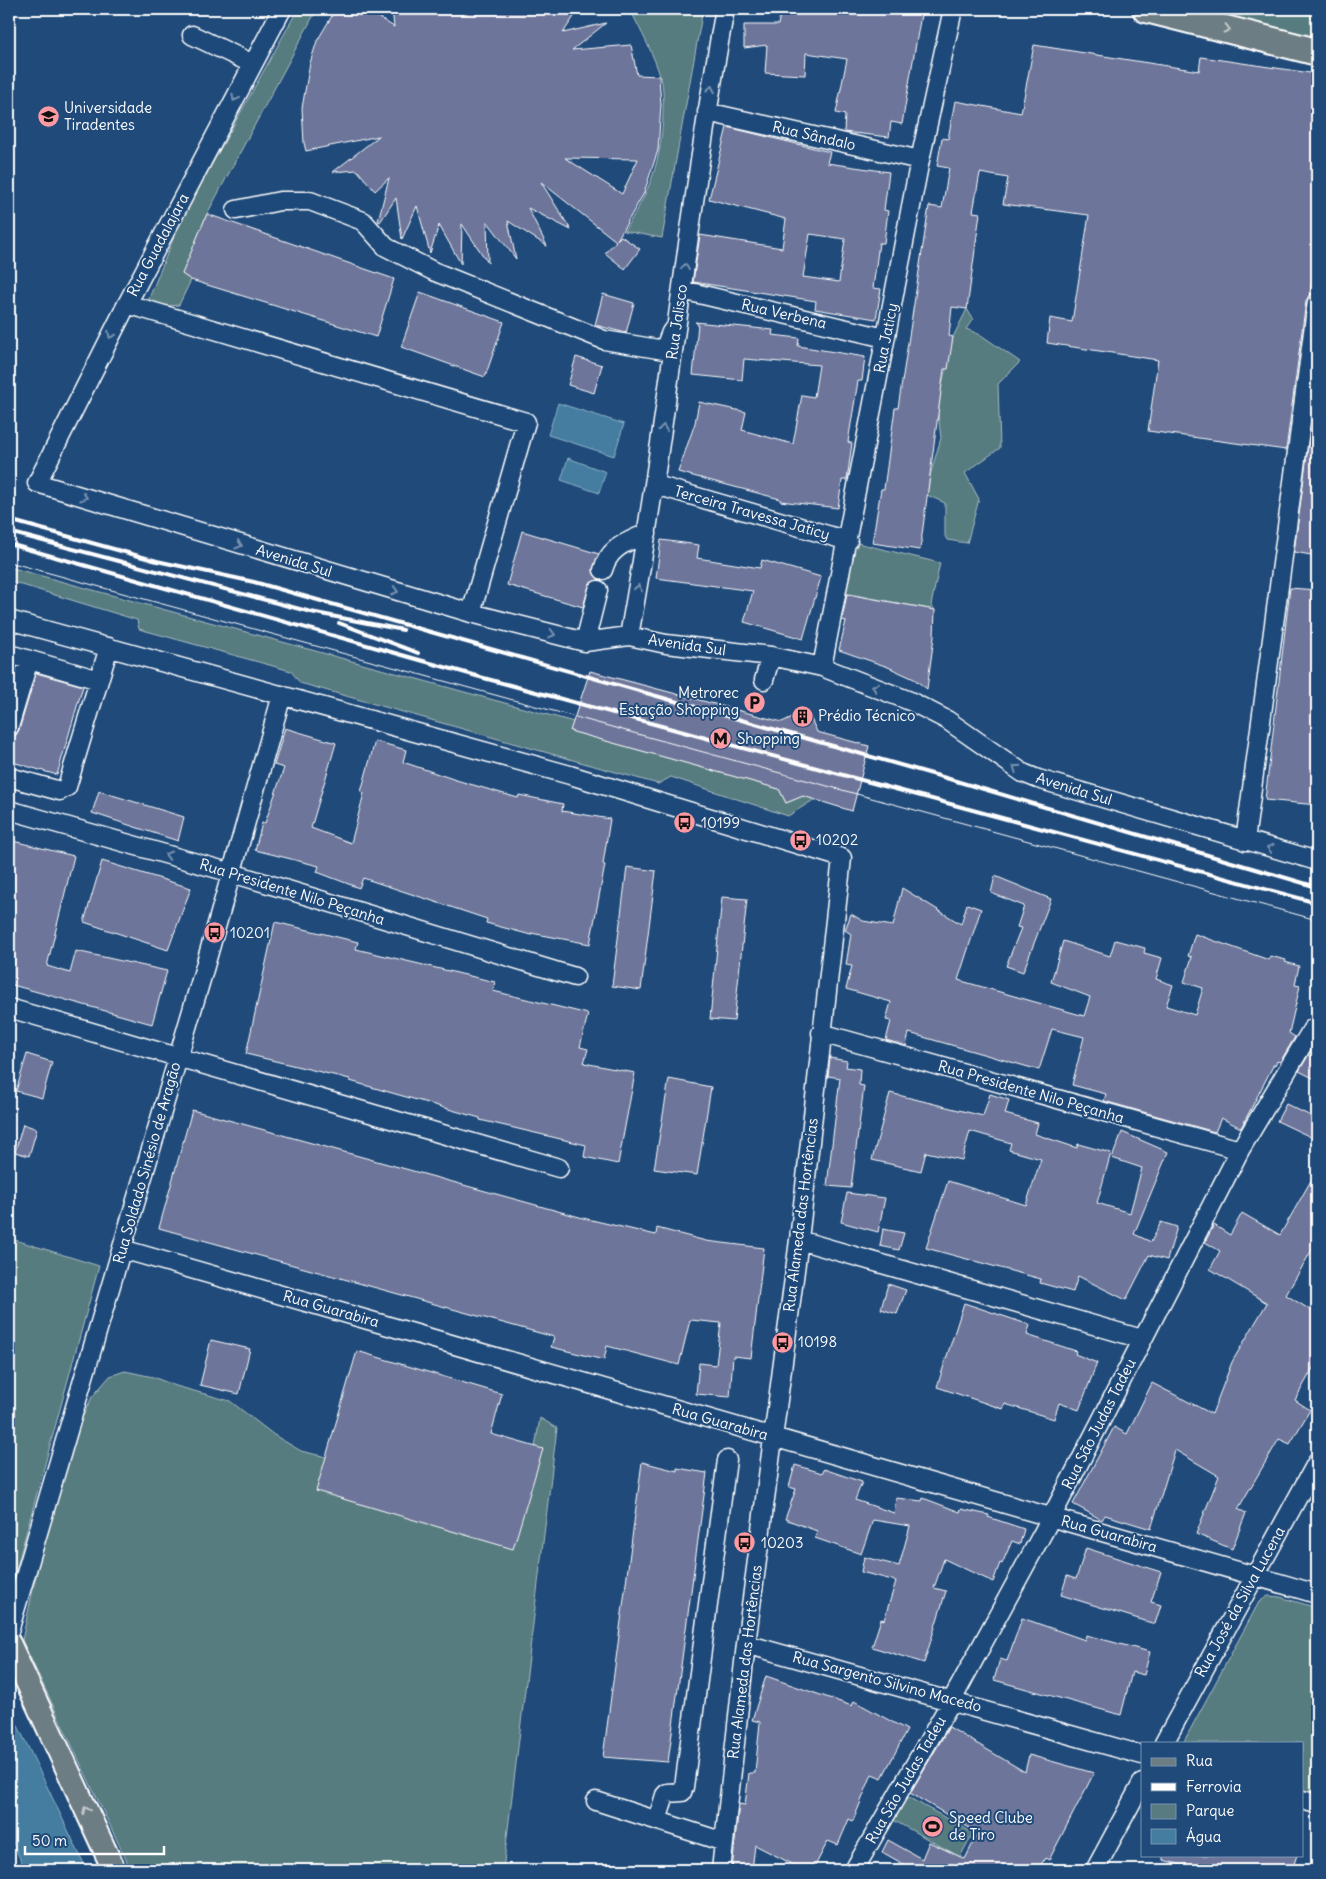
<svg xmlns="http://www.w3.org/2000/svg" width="1326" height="1879" font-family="Delius,sans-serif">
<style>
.green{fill:#577b80;stroke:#abbdc0}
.water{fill:#457da0;stroke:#8fb1c6}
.building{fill:#6d759a;stroke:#fff;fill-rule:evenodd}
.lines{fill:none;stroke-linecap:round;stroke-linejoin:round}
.minor-casing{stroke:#fff;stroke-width:21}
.major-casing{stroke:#fff;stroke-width:26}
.highway-casing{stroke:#fff;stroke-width:30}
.minor{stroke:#1f4a7a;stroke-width:18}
.major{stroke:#6d7d84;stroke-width:22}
.highway{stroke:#6d7d84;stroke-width:26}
.tram{stroke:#fff;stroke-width:1}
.rail{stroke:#fff;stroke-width:4}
.oneway{stroke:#c5cbce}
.oneway2{stroke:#7992af}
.labels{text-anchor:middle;stroke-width:4;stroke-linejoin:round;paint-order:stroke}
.poi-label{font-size:15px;fill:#fff;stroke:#1f4a7a;text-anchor:start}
.street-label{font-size:15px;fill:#fff;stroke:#1f4a7a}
</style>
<rect width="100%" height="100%" fill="#1f4a7a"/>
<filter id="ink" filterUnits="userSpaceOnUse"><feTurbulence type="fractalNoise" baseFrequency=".02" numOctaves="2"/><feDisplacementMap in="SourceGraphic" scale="10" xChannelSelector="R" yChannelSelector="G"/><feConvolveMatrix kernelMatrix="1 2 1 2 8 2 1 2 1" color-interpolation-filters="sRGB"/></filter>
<g filter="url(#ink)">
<path class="green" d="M 298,9 L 317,9 L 207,214 L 182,274 L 191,280 L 179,305 L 155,307 L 149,298 L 181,220 Z
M 630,9 L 703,9 L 662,238 L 624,231 C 651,189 661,163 663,113 C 663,102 664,89 661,79 C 654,54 641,32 630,9 Z
M 1191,9 L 1317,9 L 1317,39 Z
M 967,309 L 973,319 L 966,329 L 981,335 L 1020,362 L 998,384 L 1000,448 L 965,473 L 979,499 L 967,543 L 947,540 L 945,536 L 945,503 L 927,495 L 931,472 L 941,438 L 938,414 L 941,389 L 953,337 Z
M 853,542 L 940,563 L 931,605 L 935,610 L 844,593 Z
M 9,567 L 574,722 L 571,731 L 779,789 L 786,803 L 803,796 L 815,799 L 788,816 L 671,777 L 658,784 L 300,683 L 291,671 L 139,629 L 137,620 L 9,581 Z
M 9,1238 L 99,1266 L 9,1596 Z
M 125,1371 L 153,1377 L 176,1386 L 230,1401 L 274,1435 L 301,1451 L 525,1504 L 540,1418 L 557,1428 L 503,1870 L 131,1870 L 22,1640 L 49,1516 L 81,1420 L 92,1397 L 110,1376 Z
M 1268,1596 L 1280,1597 L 1317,1608 L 1317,1796 L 1302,1791 L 1302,1743 L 1183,1743 L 1259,1602 Z
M 906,1796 L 973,1833 L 960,1857 L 893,1820 Z"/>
<path class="water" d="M 558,403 L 624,424 L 614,456 L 548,435 Z
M 568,458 L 606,472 L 599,493 L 561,480 Z
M 9,1707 L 87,1870 L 25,1870 L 9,1834 Z"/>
<path class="building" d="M 336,9 L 365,9 L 394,27 L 392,9 L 548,9 L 551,13 L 563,9 L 579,9 L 563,33 L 606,23 L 572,50 L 631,45 L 637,75 L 659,76 L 661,105 L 658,150 L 644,193 L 617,240 L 621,236 L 640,249 L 625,269 L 605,253 L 616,241 L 541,182 L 571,230 L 528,208 L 547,246 L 508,221 L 516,259 L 487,221 L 488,263 L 462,224 L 461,264 L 439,225 L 430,253 L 417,206 L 402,239 L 396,198 L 380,222 L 378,221 L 389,178 L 375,191 L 357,170 L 333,172 L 379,136 L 306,151 L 304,143 L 302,108 L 310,63 L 317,41 ZM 565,158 L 638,159 L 622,194 Z
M 781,9 L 922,9 L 902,124 L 891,122 L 889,137 L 844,132 L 845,115 L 836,113 L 847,59 L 806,53 L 805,75 L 765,73 L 767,45 L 744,48 L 744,25 L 778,25 Z
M 1034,45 L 1199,71 L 1201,57 L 1317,74 L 1317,245 L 1310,294 L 1306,301 L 1286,450 L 1148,431 L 1158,360 L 1047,343 L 1050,318 L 1072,322 L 1089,215 L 1003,204 L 1008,178 L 980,173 L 973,212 L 980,213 L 967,309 L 952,307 L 949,336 L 953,337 L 948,369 L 944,369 L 920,550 L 872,543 L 881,489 L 884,489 L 895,408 L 898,408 L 929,206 L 942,208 L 949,168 L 937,166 L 942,138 L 948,139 L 955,101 L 1021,113 Z
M 727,127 L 830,152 L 827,163 L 889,172 L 884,210 L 888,211 L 884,243 L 879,243 L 873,288 L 881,289 L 876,319 L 815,309 L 816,301 L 693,282 L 700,235 L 782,248 L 786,219 L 709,199 ZM 810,234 L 845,239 L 839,282 L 803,277 Z
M 207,214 L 394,279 L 376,337 L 191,280 L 182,274 Z
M 420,292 L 504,322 L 485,377 L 401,347 Z
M 603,294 L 634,303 L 626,333 L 595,325 Z
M 695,322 L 773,330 L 772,335 L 799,338 L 798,346 L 865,357 L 862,381 L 858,381 L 848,442 L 852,443 L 847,480 L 842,480 L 838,508 L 780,501 L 780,499 L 678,472 L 695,423 L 699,402 L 746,412 L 742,430 L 793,444 L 802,395 L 814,397 L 819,365 L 744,359 L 742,380 L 693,375 L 698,324 Z
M 576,357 L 602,365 L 594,393 L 568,385 Z
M 1317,380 L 1317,556 L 1294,552 Z
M 522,531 L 599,554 L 593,571 L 599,580 L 590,583 L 583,607 L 507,585 Z
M 661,540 L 699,545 L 697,558 L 760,568 L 762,560 L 821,577 L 803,639 L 744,622 L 753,591 L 656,578 Z
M 1290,588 L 1317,590 L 1317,805 L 1265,800 Z
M 847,594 L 935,610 L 934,637 L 927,689 L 914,679 L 888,667 L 839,650 L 846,621 L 842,620 Z
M 590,671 L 782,722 L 807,710 L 817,732 L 869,746 L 852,811 L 803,796 L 786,803 L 779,789 L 570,731 Z
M 36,673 L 83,686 L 57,775 L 9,761 L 10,737 L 16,735 L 19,730 Z
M 285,728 L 336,743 L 311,828 L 351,843 L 364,793 L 361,792 L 375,741 L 406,750 L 403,762 L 456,780 L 518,798 L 519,795 L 563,804 L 562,811 L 610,819 L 603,864 L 605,865 L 590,944 L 531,933 L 531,935 L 486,923 L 487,919 L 363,878 L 359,888 L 317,872 L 319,866 L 255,850 L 262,823 L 265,823 L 284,768 L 274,765 Z
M 99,791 L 184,817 L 178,841 L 92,813 Z
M 9,840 L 74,856 L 47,966 L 70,973 L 76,951 L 167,971 L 152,1024 L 9,984 Z
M 102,861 L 191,888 L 168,950 L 84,922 Z
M 627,867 L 656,871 L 641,990 L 612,986 Z
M 995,876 L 1051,899 L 1023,972 L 1006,966 L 1021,928 L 1017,927 L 1024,906 L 991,893 Z
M 902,888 L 961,924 L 967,904 L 981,909 L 958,980 L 1084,1016 L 1090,997 L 1051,982 L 1063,941 L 1110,956 L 1115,940 L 1145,948 L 1144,953 L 1162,958 L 1156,979 L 1173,985 L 1166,1006 L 1195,1015 L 1203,988 L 1184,982 L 1192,957 L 1188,956 L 1195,934 L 1269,960 L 1270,956 L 1286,960 L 1285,962 L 1299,966 L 1295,985 L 1300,986 L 1289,1033 L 1295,1037 L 1280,1062 L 1277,1061 L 1275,1065 L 1274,1064 L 1241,1128 L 1221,1118 L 1215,1132 L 1104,1101 L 1106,1094 L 1072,1085 L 1084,1037 L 1052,1029 L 1039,1070 L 909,1033 L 906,1046 L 886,1040 L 891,1021 L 886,1020 L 891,1002 L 846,989 L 852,966 L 846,965 L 851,934 L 845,930 L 851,914 L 863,921 L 893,926 Z
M 722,897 L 747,899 L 734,1021 L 710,1019 Z
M 275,922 L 358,942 L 356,949 L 495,982 L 493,991 L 588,1014 L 580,1047 L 588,1049 L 584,1063 L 635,1073 L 618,1164 L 584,1157 L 586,1145 L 480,1120 L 480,1118 L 350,1081 L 350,1079 L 246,1054 Z
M 1314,1046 L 1317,1047 L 1317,1080 L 1299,1071 Z
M 27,1054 L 52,1062 L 42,1098 L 16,1091 Z
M 830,1058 L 847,1061 L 846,1067 L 860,1069 L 859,1085 L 864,1086 L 851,1188 L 827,1186 L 840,1078 L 828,1076 Z
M 669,1079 L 711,1087 L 697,1175 L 654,1169 Z
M 890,1093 L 983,1116 L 990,1094 L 1009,1100 L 1005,1114 L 1038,1123 L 1035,1134 L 1077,1148 L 1078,1144 L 1111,1153 L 1097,1203 L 1130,1213 L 1142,1168 L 1112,1158 L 1122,1132 L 1168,1152 L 1134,1234 L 1151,1242 L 1161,1222 L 1177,1227 L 1167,1260 L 1149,1255 L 1126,1300 L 1078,1276 L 1073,1292 L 1040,1283 L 1041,1279 L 926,1248 L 948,1181 L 1026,1205 L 1041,1159 L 1009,1150 L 1011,1143 L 970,1131 L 962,1160 L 926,1152 L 921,1171 L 872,1160 Z
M 1286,1104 L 1317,1119 L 1317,1140 L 1277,1121 Z
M 192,1110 L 583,1218 L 656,1235 L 657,1228 L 706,1241 L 764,1248 L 751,1358 L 733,1356 L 730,1397 L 696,1394 L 699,1363 L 716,1365 L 721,1323 L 690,1320 L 679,1365 L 607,1346 L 604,1360 L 551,1347 L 554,1337 L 159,1228 Z
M 23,1124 L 37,1129 L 29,1156 L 15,1152 Z
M 1317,1170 L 1317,1241 L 1286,1295 L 1317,1314 L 1317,1361 L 1295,1400 L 1310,1410 L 1290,1444 L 1279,1439 L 1238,1509 L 1246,1513 L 1232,1549 L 1196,1534 L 1219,1476 L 1175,1450 L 1151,1529 L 1105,1515 L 1102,1520 L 1073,1504 L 1114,1427 L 1127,1434 L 1152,1383 L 1212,1414 L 1232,1362 L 1267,1303 L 1210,1269 L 1220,1251 L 1205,1242 L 1214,1225 L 1230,1235 L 1242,1213 L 1280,1235 Z
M 847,1193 L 885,1198 L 878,1232 L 841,1222 Z
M 883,1229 L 904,1233 L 899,1250 L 880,1246 Z
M 888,1284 L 906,1290 L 897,1314 L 881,1309 Z
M 964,1303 L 1030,1325 L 1027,1335 L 1076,1351 L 1075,1354 L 1097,1363 L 1079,1410 L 1059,1403 L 1054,1419 L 1005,1404 L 1003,1409 L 937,1387 Z
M 211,1340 L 250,1349 L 239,1394 L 200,1385 Z
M 357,1351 L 502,1394 L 491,1434 L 543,1449 L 513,1549 L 316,1491 Z
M 642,1462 L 677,1471 L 677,1468 L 707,1473 L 668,1762 L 603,1757 Z
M 795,1465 L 822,1473 L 824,1469 L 862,1482 L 855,1500 L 894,1513 L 896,1498 L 922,1501 L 923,1498 L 960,1512 L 961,1509 L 989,1515 L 988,1517 L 1024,1529 L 1020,1544 L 1012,1541 L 1002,1564 L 1000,1563 L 993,1582 L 944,1559 L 934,1588 L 946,1591 L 924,1663 L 872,1647 L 881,1619 L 884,1620 L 896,1581 L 861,1572 L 864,1557 L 899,1566 L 910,1526 L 873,1520 L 861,1554 L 815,1538 L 817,1531 L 785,1519 L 796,1489 L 789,1487 Z
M 1086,1548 L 1161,1572 L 1151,1602 L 1161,1605 L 1155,1624 L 1061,1595 L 1067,1576 L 1076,1579 Z
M 1022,1618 L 1085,1640 L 1086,1635 L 1150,1652 L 1144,1675 L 1132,1672 L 1121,1715 L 994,1680 L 1000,1659 L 1007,1661 Z
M 766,1676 L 852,1706 L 854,1701 L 907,1730 L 882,1778 L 872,1774 L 853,1821 L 849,1819 L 838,1845 L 828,1841 L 813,1870 L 804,1870 L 755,1845 L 752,1870 L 732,1870 L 739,1804 L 745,1805 L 749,1773 L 755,1773 L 760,1722 L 752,1720 Z
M 949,1727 L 1025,1772 L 1029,1755 L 1094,1773 L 1049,1860 L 1045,1858 L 1038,1870 L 914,1870 L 882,1852 L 888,1840 L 922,1859 L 929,1842 L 965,1859 L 978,1833 L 910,1793 Z
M 1163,1855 L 1297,1855 L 1292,1870 L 1200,1870 L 1163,1860 Z"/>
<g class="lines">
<defs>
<path id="minor" d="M 282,9 L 127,304 L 37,483 L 471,613 L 585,642 L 629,636 L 666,644 L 771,656 L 822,667 L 910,701 L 947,720 L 1023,773 L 1038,779 L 1317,861
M 192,35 L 253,64
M 707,112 L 920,160
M 236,210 L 280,201 L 310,201 L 363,221 L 386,247 L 433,271 L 604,340 L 664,350 L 671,332
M 682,290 L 885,338
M 127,304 L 526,422 L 471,613
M 656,485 L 848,541
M 603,570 C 609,547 627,542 647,533
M 9,620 L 570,775 L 842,858 L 799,1240 L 746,1644 L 721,1870
M 629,636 C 667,428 687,217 725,9
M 585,642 L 598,590
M 9,654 L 99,680
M 822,667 L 920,160 L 953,9
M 764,680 L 771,656
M 9,727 L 29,660
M 9,777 L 60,791 L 67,787 L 109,647
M 9,810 L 232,873 L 575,977
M 1245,841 L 1317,302
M 9,1008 L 559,1168
M 821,1033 L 1240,1150
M 799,1240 L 1142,1339
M 122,1249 L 1317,1594
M 9,1631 L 203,973 L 282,695
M 746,1644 L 1142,1755
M 1164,1743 L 1317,1462
M 1302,1800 L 1317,1804
M 596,1801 L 724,1842
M 657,1821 L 665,1795 L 667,1793 L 682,1792 L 684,1787 L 727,1460
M 854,1870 L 952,1700 L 1051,1518 L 1240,1150 L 1312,1029
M 1095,1870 L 1142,1783"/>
<path id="major" d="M 9,1643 L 114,1870"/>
<path id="highway" d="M 1146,9 L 1317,52"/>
</defs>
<use href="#minor" class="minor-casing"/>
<use href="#major" class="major-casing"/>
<use href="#highway" class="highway-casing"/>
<use href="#minor" class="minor"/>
<use href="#major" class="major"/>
<use href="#highway" class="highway"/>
<path class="tram" d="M 9,562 L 1317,920"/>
<path class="rail" d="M 9,520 L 157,561 L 254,582 L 939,776 L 1317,887
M 9,532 L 311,612 L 403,630
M 9,544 L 480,677 L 1317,903
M 339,623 L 418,653"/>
</g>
<defs><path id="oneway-chevron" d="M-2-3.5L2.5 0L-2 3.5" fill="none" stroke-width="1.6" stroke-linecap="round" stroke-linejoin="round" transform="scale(1.25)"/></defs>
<g class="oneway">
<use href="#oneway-chevron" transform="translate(1227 29) rotate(14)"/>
<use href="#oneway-chevron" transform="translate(86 1810) rotate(-115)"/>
</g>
<g class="oneway2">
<use href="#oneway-chevron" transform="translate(711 89) rotate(-80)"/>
<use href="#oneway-chevron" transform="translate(235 98) rotate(118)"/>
<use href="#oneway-chevron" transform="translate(685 267) rotate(-82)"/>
<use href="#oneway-chevron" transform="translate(111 335) rotate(117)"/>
<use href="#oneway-chevron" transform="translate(663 428) rotate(-83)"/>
<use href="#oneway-chevron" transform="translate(84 497) rotate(17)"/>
<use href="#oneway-chevron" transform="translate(239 545) rotate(17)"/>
<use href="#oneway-chevron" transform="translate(638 588) rotate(-80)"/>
<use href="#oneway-chevron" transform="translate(395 591) rotate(16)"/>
<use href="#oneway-chevron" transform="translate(552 634) rotate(14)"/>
<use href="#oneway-chevron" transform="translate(875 687) rotate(-158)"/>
<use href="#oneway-chevron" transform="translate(1016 768) rotate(-146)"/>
<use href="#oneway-chevron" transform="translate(1270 848) rotate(-164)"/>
<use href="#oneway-chevron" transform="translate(168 855) rotate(-165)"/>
</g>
</g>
<defs>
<symbol id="university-disc" viewBox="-11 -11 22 22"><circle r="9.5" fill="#ff9aa2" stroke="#1f4a7a"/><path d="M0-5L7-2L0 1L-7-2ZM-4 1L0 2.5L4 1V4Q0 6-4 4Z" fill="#111"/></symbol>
<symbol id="parking-disc" viewBox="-11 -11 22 22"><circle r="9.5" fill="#ff9aa2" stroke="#1f4a7a"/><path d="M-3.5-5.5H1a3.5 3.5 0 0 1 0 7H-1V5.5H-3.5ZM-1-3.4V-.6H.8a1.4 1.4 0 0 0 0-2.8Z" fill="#111"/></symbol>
<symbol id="building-disc" viewBox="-11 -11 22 22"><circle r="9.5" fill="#ff9aa2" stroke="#1f4a7a"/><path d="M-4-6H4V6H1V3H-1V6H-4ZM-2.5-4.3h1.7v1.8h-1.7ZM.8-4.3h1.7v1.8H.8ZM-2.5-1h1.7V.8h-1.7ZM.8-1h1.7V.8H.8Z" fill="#111"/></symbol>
<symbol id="metro-disc" viewBox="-11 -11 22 22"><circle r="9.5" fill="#ff9aa2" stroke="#1f4a7a"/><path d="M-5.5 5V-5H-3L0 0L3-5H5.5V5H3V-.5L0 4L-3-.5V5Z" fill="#111"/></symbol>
<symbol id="bus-disc" viewBox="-11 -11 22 22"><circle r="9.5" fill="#ff9aa2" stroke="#1f4a7a"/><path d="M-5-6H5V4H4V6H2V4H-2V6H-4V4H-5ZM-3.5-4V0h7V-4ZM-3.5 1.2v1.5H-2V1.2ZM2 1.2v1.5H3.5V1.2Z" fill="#111"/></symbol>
<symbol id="stadium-disc" viewBox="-11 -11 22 22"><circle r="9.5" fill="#ff9aa2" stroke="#1f4a7a"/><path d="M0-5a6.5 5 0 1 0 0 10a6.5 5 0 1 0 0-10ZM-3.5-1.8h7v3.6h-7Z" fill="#111"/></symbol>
</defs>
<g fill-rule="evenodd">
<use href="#university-disc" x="36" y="104" width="25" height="25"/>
<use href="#parking-disc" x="742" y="690" width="25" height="25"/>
<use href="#building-disc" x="790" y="704" width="25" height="25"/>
<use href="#metro-disc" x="708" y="726" width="25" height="25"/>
<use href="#bus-disc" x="672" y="810" width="25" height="25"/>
<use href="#bus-disc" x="788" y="828" width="25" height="25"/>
<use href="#bus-disc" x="202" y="920" width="25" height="25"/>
<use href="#bus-disc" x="770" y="1330" width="25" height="25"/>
<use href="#bus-disc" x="732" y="1530" width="25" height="25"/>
<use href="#stadium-disc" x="920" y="1814" width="25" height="25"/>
</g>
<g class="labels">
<g class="poi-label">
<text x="64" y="113">Universidade<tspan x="64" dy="17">Tiradentes</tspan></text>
<text x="739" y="698" text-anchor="end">Metrorec<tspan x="739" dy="17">Estação Shopping</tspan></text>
<text x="818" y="721">Prédio Técnico</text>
<text x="737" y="744">Shopping</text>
<text x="701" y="828">10199</text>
<text x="816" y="845">10202</text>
<text x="230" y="938">10201</text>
<text x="798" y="1347">10198</text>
<text x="761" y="1548">10203</text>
<text x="949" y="1823">Speed Clube<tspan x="949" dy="17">de Tiro</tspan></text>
</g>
<g class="street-label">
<text transform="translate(814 136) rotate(13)" y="5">Rua Sândalo</text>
<text transform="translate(158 245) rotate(-62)" y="5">Rua Guadalajara</text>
<text transform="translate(784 314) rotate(13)" y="5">Rua Verbena</text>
<text transform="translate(677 322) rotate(-82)" y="5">Rua Jalisco</text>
<text transform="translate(886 338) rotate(-79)" y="5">Rua Jaticy</text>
<text transform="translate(752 513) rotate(16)" y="5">Terceira Travessa Jaticy</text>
<text transform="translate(294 561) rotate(17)" y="5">Avenida Sul</text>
<text transform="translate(687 645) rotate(8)" y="5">Avenida Sul</text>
<text transform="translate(1074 789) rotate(17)" y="5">Avenida Sul</text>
<text transform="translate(292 892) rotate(17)" y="5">Rua Presidente Nilo Peçanha</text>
<text transform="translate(1031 1092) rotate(16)" y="5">Rua Presidente Nilo Peçanha</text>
<text transform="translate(147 1163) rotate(-74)" y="5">Rua Soldado Sinésio de Aragão</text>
<text transform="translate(801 1215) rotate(-83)" y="5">Rua Alameda das Hortências</text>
<text transform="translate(331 1309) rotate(16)" y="5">Rua Guarabira</text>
<text transform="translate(720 1422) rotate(16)" y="5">Rua Guarabira</text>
<text transform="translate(1099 1424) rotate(-63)" y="5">Rua São Judas Tadeu</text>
<text transform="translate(1109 1534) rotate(16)" y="5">Rua Guarabira</text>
<text transform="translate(1240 1602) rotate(-61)" y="5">Rua José da Silva Lucena</text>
<text transform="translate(745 1662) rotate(-83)" y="5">Rua Alameda das Hortências</text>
<text transform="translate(887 1682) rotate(15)" y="5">Rua Sargento Silvino Macedo</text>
<text transform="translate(906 1780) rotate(-60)" y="5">Rua São Judas Tadeu</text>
</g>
</g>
<rect width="1326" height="1879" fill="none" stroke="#1f4a7a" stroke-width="30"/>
<rect x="15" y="15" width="1296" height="1849" fill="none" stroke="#fff" stroke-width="2" filter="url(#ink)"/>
<rect x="1141" y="1742" width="162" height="115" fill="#1f4a7a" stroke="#7992af"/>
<rect x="1151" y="1758" width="25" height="8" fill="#6d7d84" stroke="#7992af"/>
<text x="1186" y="1766" font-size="15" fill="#ffffff">Rua</text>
<rect x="1151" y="1783" width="25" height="8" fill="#ffffff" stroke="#7992af"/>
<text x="1186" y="1792" font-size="15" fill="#ffffff">Ferrovia</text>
<rect x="1151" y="1804" width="25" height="15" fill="#577b80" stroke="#7992af"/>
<text x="1186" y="1816" font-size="15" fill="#ffffff">Parque</text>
<rect x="1151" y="1829" width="25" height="15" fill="#457da0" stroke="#7992af"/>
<text x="1186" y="1842" font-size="15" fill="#ffffff">Água</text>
<path d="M25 1846v8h139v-8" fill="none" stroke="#ffffff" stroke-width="2.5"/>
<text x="32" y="1846" font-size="15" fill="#ffffff" stroke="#1f4a7a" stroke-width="4" paint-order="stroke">50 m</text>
</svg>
